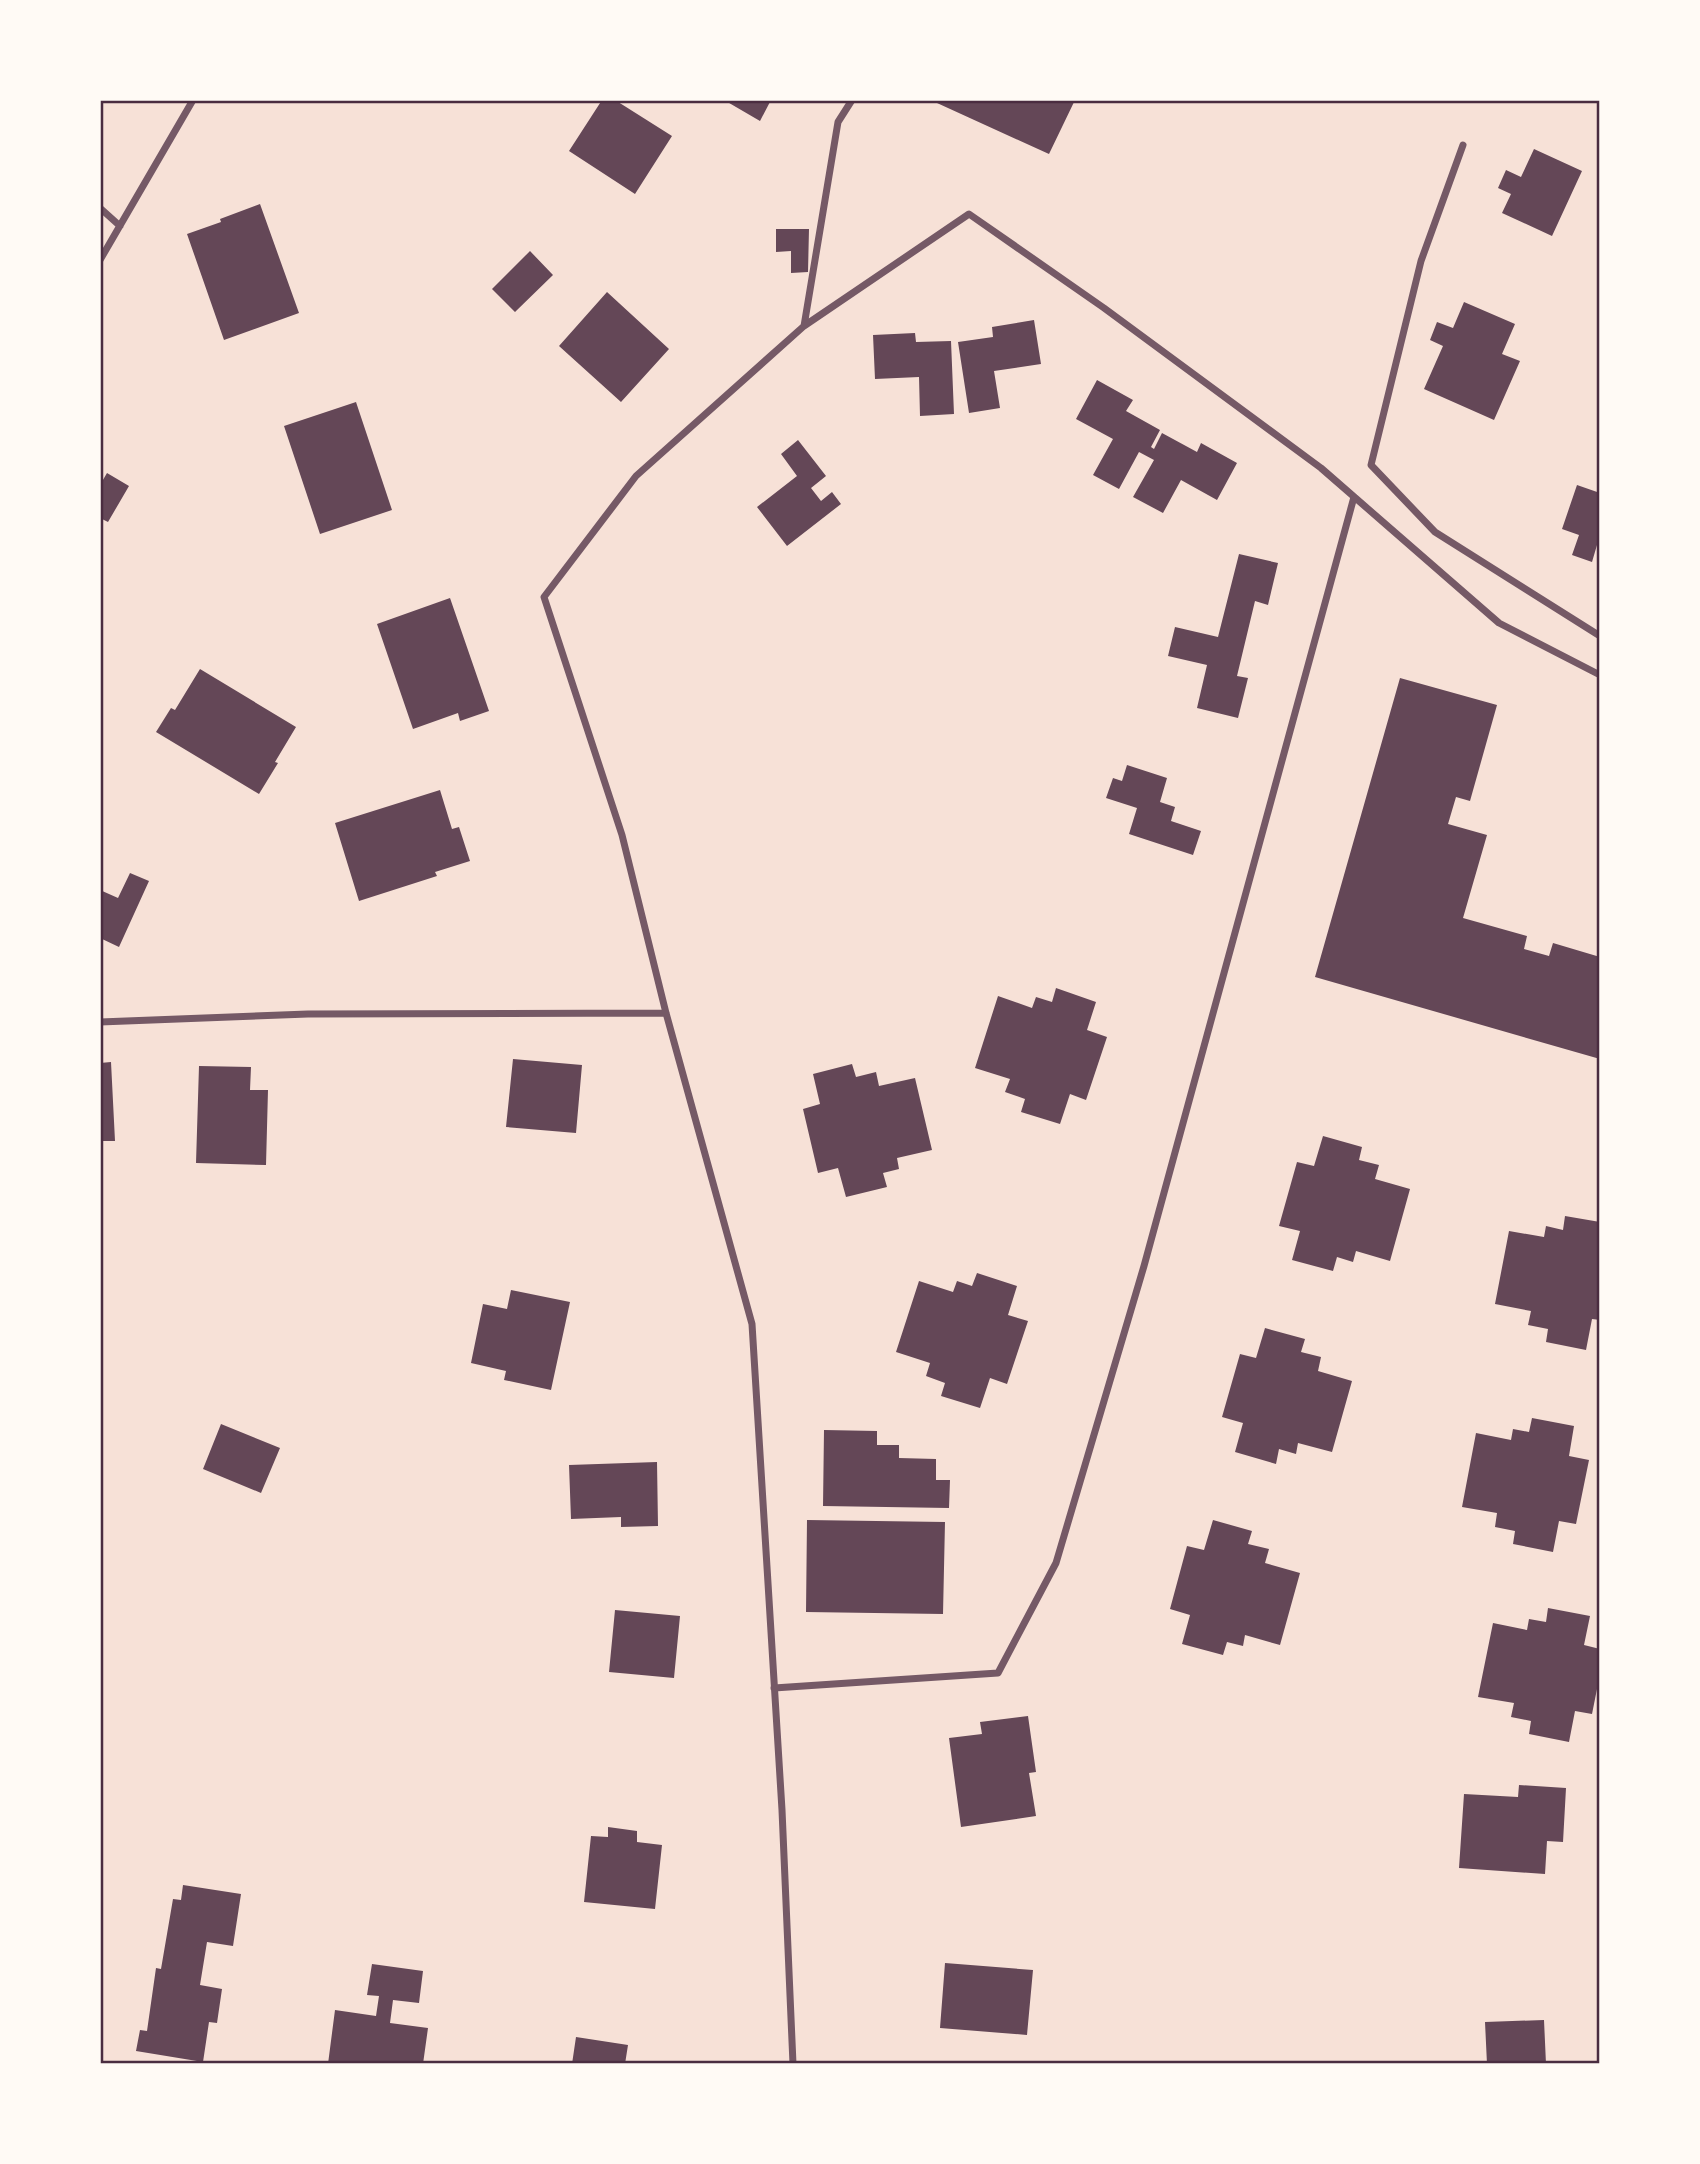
<svg xmlns="http://www.w3.org/2000/svg" width="1700" height="2164" font-family="'Asap Condensed',sans-serif">
<style>
.building{fill:#644757}
.lines{fill:none;stroke-linecap:round;stroke-linejoin:round}
.minor{stroke:#755966;stroke-width:7}
.neatline{fill:none;stroke:#4a2c40;stroke-width:2.5}
</style>
<rect width="100%" height="100%" fill="#f7e1d7"/>
<path class="building" d="M 602,100 L 615,100 L 672,136 L 635,194 L 569,151 Z
M 724,100 L 771,100 L 760,121 Z
M 939,100 L 1075,100 L 1049,154 L 937,103 Z
M 1534,149 L 1582,171 L 1552,236 L 1502,213 L 1511,194 L 1498,188 L 1506,170 L 1521,177 Z
M 260,204 L 299,313 L 224,340 L 187,234 L 221,222 L 220,219 Z
M 776,229 L 809,229 L 808,272 L 791,273 L 791,251 L 776,252 Z
M 530,251 L 553,275 L 515,312 L 492,289 Z
M 607,292 L 669,349 L 621,402 L 559,346 Z
M 1464,302 L 1515,324 L 1502,354 L 1520,361 L 1494,420 L 1424,389 L 1443,346 L 1430,340 L 1437,322 L 1453,328 Z
M 1034,320 L 1041,364 L 994,371 L 1000,408 L 969,413 L 958,342 L 993,337 L 992,327 Z
M 915,333 L 916,342 L 951,341 L 954,414 L 920,416 L 919,377 L 875,379 L 873,335 Z
M 1097,380 L 1133,400 L 1126,411 L 1160,430 L 1151,447 L 1154,449 L 1162,433 L 1197,452 L 1201,443 L 1237,463 L 1217,500 L 1181,480 L 1163,513 L 1133,497 L 1154,460 L 1139,452 L 1119,489 L 1093,475 L 1113,439 L 1076,419 Z
M 356,402 L 392,510 L 320,534 L 284,426 Z
M 798,440 L 826,476 L 811,488 L 821,501 L 832,492 L 841,504 L 787,546 L 757,507 L 797,476 L 781,454 Z
M 107,473 L 129,486 L 108,522 L 100,518 L 100,485 Z
M 1577,485 L 1600,493 L 1600,546 L 1597,545 L 1592,562 L 1572,555 L 1579,535 L 1562,529 Z
M 1239,554 L 1278,563 L 1268,605 L 1255,601 L 1237,676 L 1248,678 L 1238,718 L 1197,708 L 1207,665 L 1168,656 L 1175,627 L 1218,637 Z
M 450,598 L 489,711 L 460,721 L 458,713 L 413,729 L 377,624 Z
M 200,669 L 296,727 L 275,762 L 278,763 L 259,794 L 156,732 L 171,708 L 175,710 Z
M 1400,678 L 1497,705 L 1470,801 L 1456,797 L 1448,824 L 1487,835 L 1463,918 L 1527,936 L 1524,949 L 1549,956 L 1553,943 L 1600,957 L 1600,1059 L 1315,977 Z
M 1127,765 L 1167,778 L 1160,802 L 1175,807 L 1171,821 L 1201,831 L 1193,855 L 1129,834 L 1137,808 L 1106,798 L 1113,778 L 1122,781 Z
M 440,790 L 452,829 L 459,827 L 470,861 L 435,872 L 437,876 L 359,901 L 335,823 Z
M 130,873 L 149,881 L 119,947 L 100,938 L 100,890 L 118,898 Z
M 1056,988 L 1096,1002 L 1087,1030 L 1107,1037 L 1086,1100 L 1070,1094 L 1060,1124 L 1021,1112 L 1025,1099 L 1005,1092 L 1010,1079 L 975,1068 L 998,996 L 1032,1008 L 1036,997 L 1052,1002 Z
M 513,1059 L 582,1065 L 576,1133 L 506,1127 Z
M 111,1062 L 115,1141 L 100,1141 L 100,1063 Z
M 852,1064 L 856,1077 L 876,1072 L 879,1086 L 915,1078 L 932,1150 L 897,1158 L 899,1169 L 883,1173 L 887,1187 L 846,1197 L 838,1168 L 818,1173 L 803,1109 L 820,1104 L 813,1074 Z
M 199,1066 L 251,1067 L 250,1090 L 268,1090 L 266,1165 L 196,1163 Z
M 1323,1136 L 1362,1147 L 1359,1160 L 1379,1165 L 1375,1179 L 1410,1189 L 1390,1261 L 1356,1251 L 1353,1262 L 1337,1257 L 1333,1271 L 1292,1260 L 1300,1231 L 1279,1226 L 1297,1162 L 1314,1166 Z
M 1565,1216 L 1600,1222 L 1600,1320 L 1592,1319 L 1586,1350 L 1546,1342 L 1548,1329 L 1528,1325 L 1531,1311 L 1495,1304 L 1509,1231 L 1544,1237 L 1546,1226 L 1563,1230 Z
M 977,1273 L 1017,1286 L 1008,1315 L 1028,1321 L 1007,1384 L 990,1378 L 980,1408 L 941,1396 L 945,1383 L 926,1376 L 930,1363 L 896,1352 L 919,1281 L 953,1292 L 957,1281 L 972,1286 Z
M 511,1290 L 570,1302 L 551,1390 L 504,1380 L 506,1371 L 471,1363 L 483,1304 L 507,1309 Z
M 1265,1328 L 1305,1339 L 1301,1352 L 1321,1357 L 1318,1371 L 1352,1381 L 1332,1452 L 1298,1443 L 1296,1454 L 1279,1449 L 1276,1464 L 1235,1452 L 1243,1423 L 1222,1417 L 1240,1354 L 1256,1358 Z
M 1532,1418 L 1574,1426 L 1569,1456 L 1589,1460 L 1576,1524 L 1559,1521 L 1553,1552 L 1513,1544 L 1515,1531 L 1495,1527 L 1497,1513 L 1462,1507 L 1476,1433 L 1511,1440 L 1513,1429 L 1529,1432 Z
M 221,1424 L 280,1448 L 261,1493 L 203,1469 Z
M 824,1430 L 877,1431 L 877,1445 L 899,1445 L 899,1458 L 936,1459 L 936,1480 L 950,1480 L 949,1508 L 823,1506 Z
M 657,1462 L 658,1526 L 621,1527 L 621,1517 L 571,1519 L 569,1465 Z
M 807,1520 L 945,1522 L 943,1614 L 806,1612 Z
M 1213,1520 L 1252,1531 L 1248,1544 L 1269,1549 L 1265,1563 L 1300,1573 L 1280,1645 L 1245,1635 L 1243,1646 L 1227,1642 L 1223,1655 L 1182,1644 L 1190,1615 L 1170,1609 L 1187,1546 L 1204,1550 Z
M 1548,1608 L 1590,1616 L 1584,1645 L 1600,1649 L 1600,1674 L 1592,1714 L 1575,1711 L 1569,1742 L 1529,1734 L 1531,1721 L 1511,1717 L 1514,1703 L 1478,1697 L 1493,1623 L 1527,1630 L 1529,1619 L 1546,1622 Z
M 615,1610 L 680,1616 L 674,1678 L 609,1672 Z
M 1028,1716 L 1036,1772 L 1029,1773 L 1036,1816 L 961,1827 L 949,1738 L 982,1734 L 980,1722 Z
M 1519,1785 L 1566,1788 L 1563,1842 L 1547,1841 L 1545,1874 L 1459,1868 L 1464,1794 L 1518,1797 Z
M 608,1827 L 637,1831 L 637,1842 L 662,1845 L 655,1909 L 584,1902 L 591,1836 L 608,1837 Z
M 183,1885 L 241,1894 L 233,1946 L 207,1942 L 200,1985 L 222,1989 L 217,2023 L 209,2022 L 203,2062 L 136,2051 L 140,2030 L 147,2031 L 156,1968 L 161,1969 L 173,1899 L 181,1900 Z
M 945,1963 L 1033,1970 L 1027,2035 L 940,2028 Z
M 372,1964 L 423,1971 L 419,2003 L 393,2000 L 390,2023 L 428,2028 L 423,2064 L 328,2064 L 335,2010 L 376,2016 L 379,1996 L 367,1995 Z
M 1544,2020 L 1546,2064 L 1487,2064 L 1485,2022 Z
M 576,2037 L 628,2045 L 625,2064 L 572,2064 Z"/>
<g class="lines">
<path class="minor" d="M 1463,145 L 1421,261 L 1371,465 L 1435,532 L 1600,636
M 100,208 L 120,226
M 100,260 L 193,100
M 804,326 L 969,214 L 1104,308 L 1321,468 L 1499,623 L 1600,675
M 100,1022 L 308,1014 L 666,1013
M 774,1688 L 998,1673 L 1056,1563 L 1144,1266 L 1354,497
M 793,2064 L 782,1810 L 752,1324 L 666,1013 L 622,835 L 544,597 L 636,476 L 804,326 L 838,122 L 852,100"/>
</g>
<rect width="1700" height="2164" fill="none" stroke="#fffaf5" stroke-width="203"/>
<rect x="102" y="102" width="1496" height="1960" class="neatline"/>
</svg>
